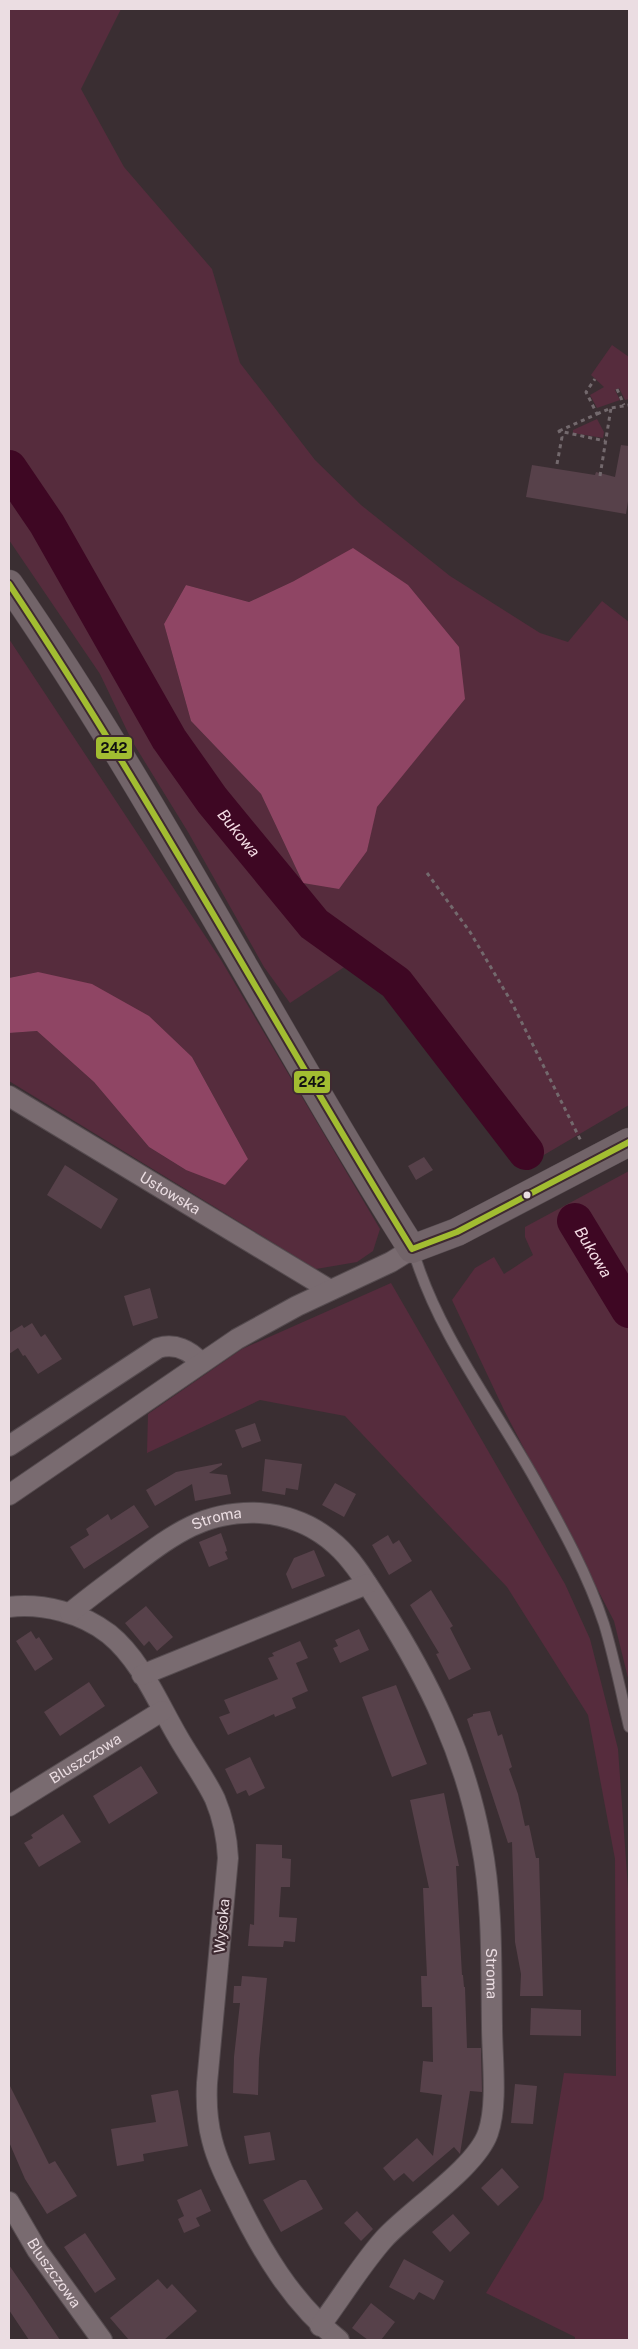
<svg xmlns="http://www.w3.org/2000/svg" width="638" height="2349" font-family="'Public Sans',sans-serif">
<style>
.green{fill:#562c3d;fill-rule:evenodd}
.forest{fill:#8f4564}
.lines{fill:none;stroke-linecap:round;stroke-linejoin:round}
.river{stroke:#3e0723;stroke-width:36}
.building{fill:#57414a}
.lane-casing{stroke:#554b4f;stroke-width:12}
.street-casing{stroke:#554b4f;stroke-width:22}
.secondary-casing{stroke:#554b4f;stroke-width:29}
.path{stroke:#73696d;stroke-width:3;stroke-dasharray:4 4;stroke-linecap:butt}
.lane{stroke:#796b70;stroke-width:10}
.street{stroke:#796b70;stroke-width:20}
.secondary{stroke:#726469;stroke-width:28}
.bus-1-casing{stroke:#3e2a31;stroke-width:10}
.bus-1{stroke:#a2bd31;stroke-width:6}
.bus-dot{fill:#ebdde2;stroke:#3e2a31;stroke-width:2}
.labels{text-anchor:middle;stroke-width:4.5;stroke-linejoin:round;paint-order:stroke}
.street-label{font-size:15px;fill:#ebdde2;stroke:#3e2a31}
.water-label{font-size:16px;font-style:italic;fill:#f4dce4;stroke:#3e2a31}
.line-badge{stroke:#3e2a31;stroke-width:2}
.pale-badge-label{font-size:14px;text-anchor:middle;font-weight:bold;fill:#111}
</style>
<rect width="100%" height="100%" fill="#3a2e32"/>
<path class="green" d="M 9,9 L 121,9 L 81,89 L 124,167 L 212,269 L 240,363 L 315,460 L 361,505 L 450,576 L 540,633 L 568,642 L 602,601 L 629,622 L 629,1105 L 537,1159 L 401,979 L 367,952 L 290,1003 L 264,967 L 188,832 L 132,741 L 100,674 L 9,540 ZM 294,581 L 465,699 L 376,807 L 367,851 L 303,883 L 261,794 L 191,721 L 164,624 L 186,585 L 249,602 Z
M 612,345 L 629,357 L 629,399 L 625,400 L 619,388 L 615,390 L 620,400 L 597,408 L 590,395 L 604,387 L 591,375 Z
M 597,419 L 604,432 L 603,438 L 573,433 L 573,430 Z
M 9,639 L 221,960 L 380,1229 L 373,1251 L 357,1262 L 316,1269 L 9,1081 L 9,1033 L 37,1031 L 94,1082 L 149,1147 L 186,1170 L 248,1159 L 192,1057 L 38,972 L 9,978 Z
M 629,1171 L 629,1682 L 614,1621 L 504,1410 L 452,1300 L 475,1268 L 494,1257 L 504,1274 L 533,1255 L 525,1237 L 525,1227 Z
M 391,1283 L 565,1584 L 590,1639 L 618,1749 L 629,1902 L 629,2340 L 575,2340 L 575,2337 L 486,2293 L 543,2199 L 564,2073 L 616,2076 L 615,1859 L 588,1715 L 507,1587 L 345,1416 L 260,1400 L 147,1453 L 148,1414 L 242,1349 Z"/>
<path class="forest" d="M 353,548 L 408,585 L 459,647 L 465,699 L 377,807 L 367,851 L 339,889 L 303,883 L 261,794 L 191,721 L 164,624 L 186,585 L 249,602 L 294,581 Z
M 38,972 L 92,984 L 149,1016 L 192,1057 L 248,1159 L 225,1185 L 186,1170 L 149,1147 L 94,1082 L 37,1031 L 9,1033 L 9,978 Z"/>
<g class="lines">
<g class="river">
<path id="s1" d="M 9,468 L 47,524 L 169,739 L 212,800 L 314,924 L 396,983 L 526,1152"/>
<path id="s2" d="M 575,1221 L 629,1310"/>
</g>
</g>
<path class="building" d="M 621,445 L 629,446 L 629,495 L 626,514 L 526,497 L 532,465 L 595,475 L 596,472 L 615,477 Z
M 424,1157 L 433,1170 L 416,1180 L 408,1166 Z
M 65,1165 L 118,1199 L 101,1229 L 47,1195 Z
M 150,1288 L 158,1318 L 133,1326 L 124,1296 Z
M 32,1323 L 41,1337 L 45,1334 L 62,1359 L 38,1374 L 25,1355 L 23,1356 L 18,1348 L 9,1354 L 9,1333 L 22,1325 L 24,1328 Z
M 255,1423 L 261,1441 L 242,1448 L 235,1430 Z
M 265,1459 L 302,1464 L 298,1490 L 286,1488 L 285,1495 L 262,1491 Z
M 222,1463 L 222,1465 L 209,1473 L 227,1475 L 231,1494 L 195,1501 L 192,1484 L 155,1506 L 146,1490 L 176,1472 Z
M 335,1483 L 356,1494 L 344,1517 L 322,1505 Z
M 134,1505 L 149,1527 L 84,1569 L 70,1547 L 89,1535 L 86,1529 L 108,1514 L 111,1520 Z
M 221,1533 L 226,1547 L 227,1551 L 225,1552 L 228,1559 L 209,1567 L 199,1542 Z
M 388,1535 L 393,1544 L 399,1540 L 412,1561 L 389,1575 L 372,1545 Z
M 314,1550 L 325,1576 L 292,1589 L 286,1574 L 294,1558 Z
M 431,1590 L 453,1626 L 450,1628 L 471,1669 L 449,1680 L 436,1654 L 439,1653 L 410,1605 Z
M 146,1606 L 173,1637 L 157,1651 L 149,1641 L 144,1646 L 125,1623 Z
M 359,1629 L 369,1650 L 340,1663 L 333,1648 L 338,1646 L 335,1640 Z
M 31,1631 L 36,1639 L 39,1637 L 53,1659 L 35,1671 L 16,1641 Z
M 300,1641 L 308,1658 L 296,1663 L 308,1691 L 292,1698 L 296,1708 L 275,1717 L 274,1714 L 228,1735 L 219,1717 L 230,1713 L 224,1700 L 278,1679 L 268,1658 L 274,1656 L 272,1653 Z
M 89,1682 L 105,1706 L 60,1736 L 44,1712 Z
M 396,1685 L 427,1764 L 392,1777 L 362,1697 Z
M 490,1711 L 498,1736 L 502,1734 L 512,1767 L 509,1769 L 518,1794 L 525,1826 L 529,1825 L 536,1858 L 539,1858 L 543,1996 L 520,1996 L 521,1974 L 515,1942 L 512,1842 L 508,1843 L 467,1719 L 473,1716 L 473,1714 Z
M 250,1757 L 265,1788 L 249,1796 L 246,1790 L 237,1794 L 225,1769 Z
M 141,1766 L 158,1793 L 109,1824 L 93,1796 Z
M 444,1793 L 459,1866 L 456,1866 L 462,1975 L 463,1975 L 464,1987 L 465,1987 L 467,2048 L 481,2048 L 482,2092 L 470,2091 L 460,2154 L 454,2147 L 413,2182 L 404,2173 L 394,2181 L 383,2168 L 417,2138 L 433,2156 L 442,2095 L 420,2092 L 423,2061 L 433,2062 L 432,2007 L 422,2007 L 421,1976 L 427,1976 L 423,1888 L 429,1888 L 410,1800 Z
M 63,1814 L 81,1842 L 39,1867 L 24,1843 L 33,1838 L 31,1835 Z
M 256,1844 L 282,1845 L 282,1858 L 291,1859 L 290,1887 L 281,1887 L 279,1917 L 297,1918 L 295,1942 L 284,1941 L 283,1947 L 248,1946 L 250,1924 L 254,1925 Z
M 242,1976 L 267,1978 L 259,2059 L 258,2095 L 233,2093 L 234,2057 L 240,2003 L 233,2003 L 234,1986 L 241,1986 Z
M 531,2008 L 581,2010 L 581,2036 L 530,2035 Z
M 9,2084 L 49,2164 L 55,2161 L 77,2196 L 47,2214 L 25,2179 L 9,2142 Z
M 515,2084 L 537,2086 L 533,2124 L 511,2123 Z
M 178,2090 L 188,2146 L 143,2154 L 144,2161 L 117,2166 L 111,2129 L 156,2122 L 151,2095 Z
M 270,2132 L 275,2160 L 249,2164 L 244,2136 Z
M 502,2168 L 519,2187 L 498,2206 L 481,2188 Z
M 300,2180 L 306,2180 L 323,2209 L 281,2232 L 263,2200 Z
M 201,2189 L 211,2211 L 196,2218 L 200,2226 L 184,2233 L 178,2219 L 184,2216 L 177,2200 Z
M 357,2211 L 373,2229 L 361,2241 L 344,2223 Z
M 453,2214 L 470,2233 L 450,2252 L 432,2232 Z
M 85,2233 L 116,2279 L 95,2293 L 64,2247 Z
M 404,2259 L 444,2281 L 434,2300 L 419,2292 L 414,2300 L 389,2287 Z
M 9,2265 L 29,2294 L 60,2340 L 29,2340 L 9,2310 Z
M 158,2279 L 167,2289 L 172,2284 L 197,2311 L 164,2340 L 129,2340 L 110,2318 Z
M 371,2303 L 395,2322 L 381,2340 L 368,2340 L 352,2328 Z"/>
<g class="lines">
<defs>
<path id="lane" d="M 413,1250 C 438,1335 495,1407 537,1483 C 562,1528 588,1575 604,1624 C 614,1657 621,1692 629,1727"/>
<g id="street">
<path id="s3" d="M 9,1096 L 330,1290"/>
<path d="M 9,1446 L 158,1348 C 175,1343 190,1350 201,1363"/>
<path d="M 9,1495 L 237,1339 L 297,1306 L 391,1262 L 412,1249"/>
<path d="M 9,1607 C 43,1603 82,1613 109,1634 C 141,1660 158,1703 178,1737 C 190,1758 205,1778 215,1799 C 223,1818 227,1838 228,1858 L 207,2083 C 206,2103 207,2121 212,2140 C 217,2160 226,2178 235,2196 C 261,2250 292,2303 339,2340"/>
<path id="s4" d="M 70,1613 C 88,1598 107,1584 126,1570 C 170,1537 202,1510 260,1513 C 288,1515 315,1526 336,1545 C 355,1562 368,1586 382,1607 C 429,1681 465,1755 481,1842 C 493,1902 491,1965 492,2026 C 492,2058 498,2104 488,2133 C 476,2168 410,2210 384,2239 C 360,2266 342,2297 320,2326"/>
<path d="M 142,1675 L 367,1584"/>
<path id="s5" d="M 9,1806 L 162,1711"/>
<path id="s6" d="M 9,2202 L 37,2250 L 102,2340"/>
</g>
<path id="secondary" d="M 9,584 C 157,798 273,1030 412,1249 L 457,1232 L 629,1142"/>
</defs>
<use href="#lane" class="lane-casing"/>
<use href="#street" class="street-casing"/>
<use href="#secondary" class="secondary-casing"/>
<path class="path" d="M 617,389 L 624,405
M 597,414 L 611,408 L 629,405
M 559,431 L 597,414 L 586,392 L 595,379
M 557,464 L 562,437 L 559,431 L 605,441
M 600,476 L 611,408
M 427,873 L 470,932 L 512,1003 L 581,1141"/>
<use href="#lane" class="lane"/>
<use href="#street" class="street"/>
<use href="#secondary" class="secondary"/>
<defs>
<path id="bus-1" d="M 9,584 C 153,800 276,1028 412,1249
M 412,1249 L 457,1232 L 629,1142"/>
</defs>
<use href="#bus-1" class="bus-1-casing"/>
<use href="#bus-1" class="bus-1"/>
</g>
<circle class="bus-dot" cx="527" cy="1195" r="4.5"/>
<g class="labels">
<g class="street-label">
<text dy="5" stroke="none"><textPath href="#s3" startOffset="188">Ustowska</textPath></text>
<text dy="5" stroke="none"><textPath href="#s4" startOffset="176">Stroma</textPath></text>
<text dy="5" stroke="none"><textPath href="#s5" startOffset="90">Bluszczowa</textPath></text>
<text transform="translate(222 1926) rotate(-85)" y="5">Wysoka</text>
<text dy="5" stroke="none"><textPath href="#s4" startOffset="770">Stroma</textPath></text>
<text dy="5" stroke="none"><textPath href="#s6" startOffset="84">Bluszczowa</textPath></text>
</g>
<g class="water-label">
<text dy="6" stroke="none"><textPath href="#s1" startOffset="432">Bukowa</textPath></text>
<text dy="6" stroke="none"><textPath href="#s2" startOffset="36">Bukowa</textPath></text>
</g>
</g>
<g class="line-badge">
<rect x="95" y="736" width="38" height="24" rx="5" fill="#a2bd31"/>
<rect x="293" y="1070" width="38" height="24" rx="5" fill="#a2bd31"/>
</g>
<g class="pale-badge-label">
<text x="114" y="753">242</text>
<text x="312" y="1087">242</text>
</g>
<rect width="638" height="2349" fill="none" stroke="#ebdde2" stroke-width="20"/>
</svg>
